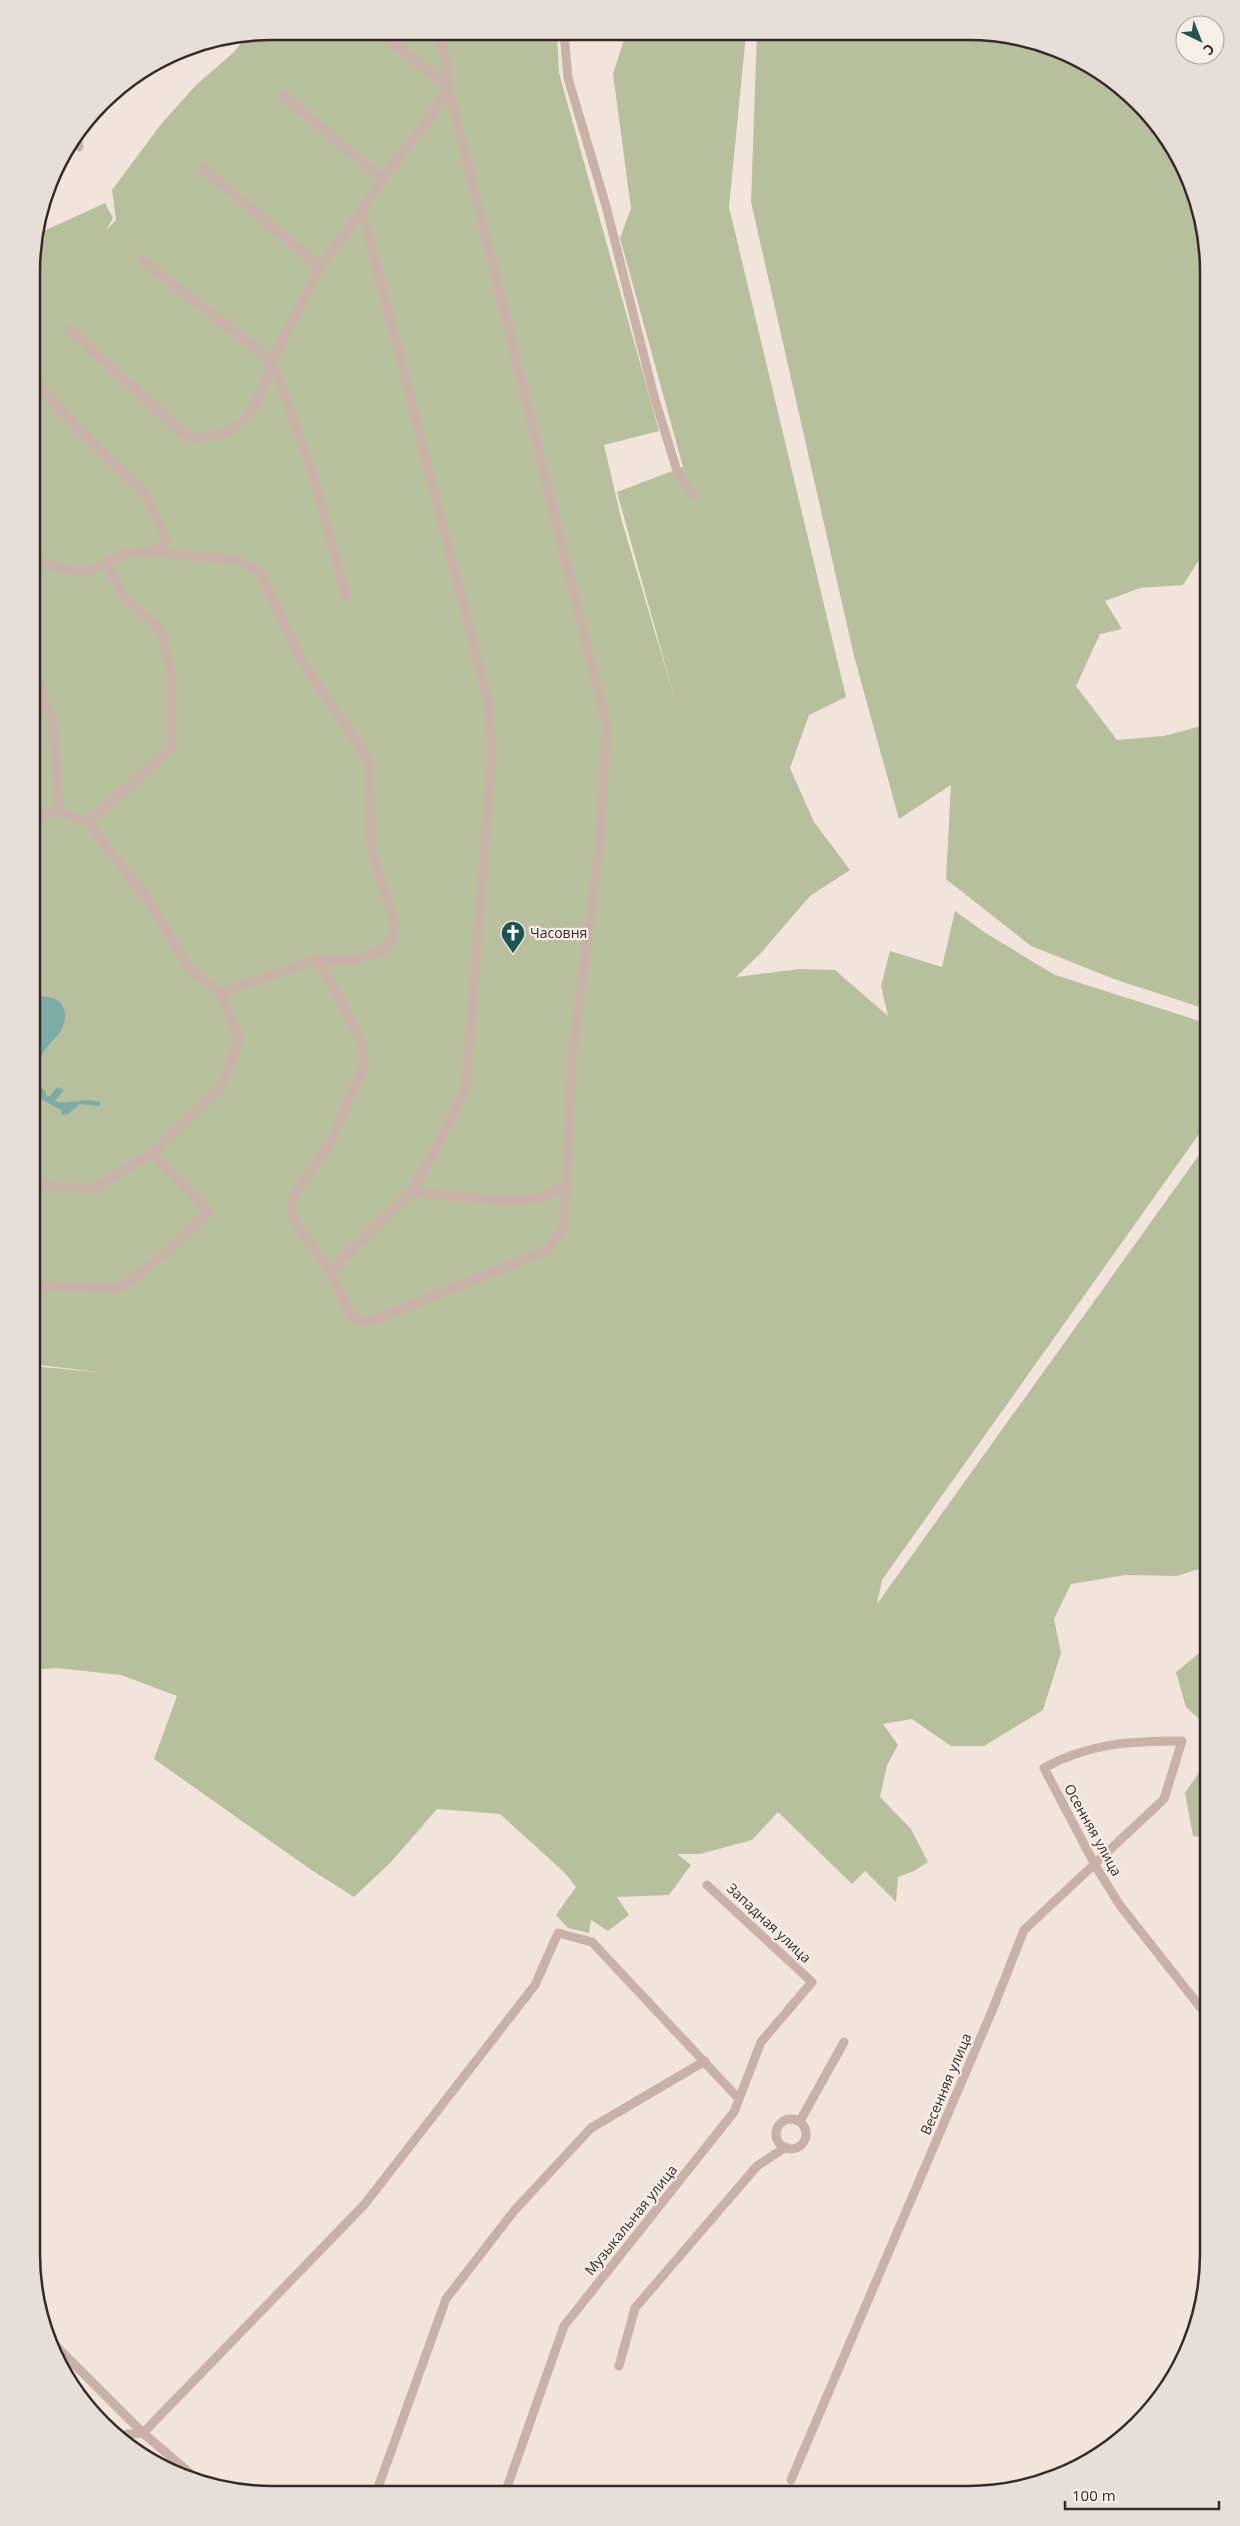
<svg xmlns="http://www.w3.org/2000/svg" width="1240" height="2526" font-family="'Open Sans',sans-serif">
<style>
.green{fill:#b8bf9c}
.water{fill:#7baca8}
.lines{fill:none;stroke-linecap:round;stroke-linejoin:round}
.minor{stroke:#c8b2a8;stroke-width:9}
.labels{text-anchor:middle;stroke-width:4.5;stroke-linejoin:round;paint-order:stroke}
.poi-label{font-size:14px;fill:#352a28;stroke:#f8eee7;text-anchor:start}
.street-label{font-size:14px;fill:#352a28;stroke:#f8eee7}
.rim{fill:none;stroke:#352a28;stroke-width:2.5}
</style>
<rect width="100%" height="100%" fill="#f1e4db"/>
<path class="green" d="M 272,31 L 557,33 L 559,73 L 659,431 L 604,445 L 621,518 L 675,700 L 617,492 L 683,467 L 620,238 L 631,208 L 613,74 L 626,33 L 746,34 L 729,207 L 846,697 L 809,715 L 790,768 L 814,822 L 850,870 L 810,896 L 761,953 L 736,977 L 800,969 L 835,970 L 888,1016 L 881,986 L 890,951 L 942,967 L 955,911 L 984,932 L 1055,975 L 1209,1024 L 1209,1120 L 882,1580 L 877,1604 L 1209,1141 L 1208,1566 L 1177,1576 L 1125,1575 L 1071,1584 L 1054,1619 L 1061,1653 L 1043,1710 L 984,1746 L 951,1746 L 912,1719 L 883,1724 L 898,1745 L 887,1765 L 880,1797 L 911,1829 L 928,1862 L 914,1871 L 898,1877 L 896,1902 L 865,1871 L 852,1884 L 778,1812 L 752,1840 L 700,1854 L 677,1854 L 691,1865 L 669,1895 L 617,1897 L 629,1915 L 608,1931 L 591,1920 L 589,1933 L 568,1928 L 556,1915 L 576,1887 L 565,1873 L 500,1814 L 437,1809 L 391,1862 L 354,1897 L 310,1869 L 154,1759 L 177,1696 L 121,1675 L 56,1668 L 32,1670 L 32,1366 L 105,1373 L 32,1364 L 33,241 L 35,235 L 105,203 L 113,218 L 106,230 L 116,220 L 112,190 L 162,123 L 196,85 L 233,53 L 247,36 Z
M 757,34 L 1015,36 L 1074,56 L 1127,91 L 1168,138 L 1196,195 L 1209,272 L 1209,556 L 1199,560 L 1183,585 L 1140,588 L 1105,601 L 1122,629 L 1100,634 L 1076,686 L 1117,740 L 1164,736 L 1209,724 L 1209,1010 L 1114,979 L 1031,946 L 946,879 L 951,785 L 899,819 L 854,656 L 751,202 Z
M 1208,1646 L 1208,1727 L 1186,1707 L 1176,1672 Z
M 1208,1734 L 1208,1838 L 1193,1836 L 1185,1793 L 1206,1762 Z"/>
<path class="water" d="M 42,996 C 52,997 61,1000 64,1009 C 71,1033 44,1042 40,1060 L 32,1062 L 33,998 Z
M 32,1083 L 44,1090 L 47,1096 L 50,1096 L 57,1087 L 64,1090 L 55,1101 C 70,1105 84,1097 100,1102 L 100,1106 L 80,1104 L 68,1114 L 62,1115 L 61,1110 L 32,1094 Z"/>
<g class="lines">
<path class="minor" d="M 378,32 L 448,86 L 607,726 L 599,848 L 572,1058 L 566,1186 L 540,1198 L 505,1201 L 411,1192
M 564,33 L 568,78 L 606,206 L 654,396 L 677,471 L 694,496
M 283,95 L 382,179
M 77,138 L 79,147
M 203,168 L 320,267
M 69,329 L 187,437 C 244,442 257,407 272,361 L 142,260
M 33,378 L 76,427 L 145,493 L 167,541 L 154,552 L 236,560 L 260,571 L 300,658 L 369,760 L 371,848 L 394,922 L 393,937 L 383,950 L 356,960 L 315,960 L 220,993
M 33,561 L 76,571 L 89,571 L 126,553 L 154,552
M 346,596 L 310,465 L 272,361 L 320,267 L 362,210 L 382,179 L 433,113 L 448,86 L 445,55 L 436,32
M 33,670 L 53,723 L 59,812
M 89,822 L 172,747 L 172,680 L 161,630 L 123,596 L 106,562
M 315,960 L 331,982 L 362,1043 L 364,1065 L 330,1143 L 293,1197 L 291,1209 L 295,1222 L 330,1271 L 351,1316 L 360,1321 L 372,1321 L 548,1250 L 563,1227 L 566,1186
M 32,1185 L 93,1189 L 152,1153 L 221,1087 L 239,1039 L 220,993 L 190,970 L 148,899 L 106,847 L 89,822 L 59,812 L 33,815
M 330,1271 L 411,1192 L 442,1137 L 466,1086 L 492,753 L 488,701 L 362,210
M 32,1286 L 121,1288 L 165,1253 L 209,1211 L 152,1153
M776 2134a15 15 0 1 1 30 0a15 15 0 1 1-30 0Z
M 800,2121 L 844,2042
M 47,2337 L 143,2433 L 198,2480
M 619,2366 L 635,2308 L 757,2166 L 786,2147
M 122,2441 L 127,2434 L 143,2433 L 364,2205 L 535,1985 L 558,1933 L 592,1942 L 739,2099
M 791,2480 L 992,2011 L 1024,1930 L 1164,1799 L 1182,1741 C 1131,1741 1089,1743 1044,1768 L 1095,1865 L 1119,1904 L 1208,2017
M 376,2493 L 446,2299 L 514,2211 L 591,2128 L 705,2061
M 505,2493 L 564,2326 L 734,2112 L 761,2042 L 812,1982 L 707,1885"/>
</g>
<defs>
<symbol id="church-pin" viewBox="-11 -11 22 30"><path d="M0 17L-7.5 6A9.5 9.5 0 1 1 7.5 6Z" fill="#1f5551" stroke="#f8eee7"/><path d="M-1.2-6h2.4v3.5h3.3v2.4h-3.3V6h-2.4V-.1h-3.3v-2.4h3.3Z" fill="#fff"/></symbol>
</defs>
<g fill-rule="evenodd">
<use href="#church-pin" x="499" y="919" width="28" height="38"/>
</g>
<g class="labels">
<g class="poi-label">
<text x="530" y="938">Часовня</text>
</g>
<g class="street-label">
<text transform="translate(1093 1830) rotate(61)" y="5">Осенняя улица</text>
<text transform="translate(769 1923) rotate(43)" y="5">Западная улица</text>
<text transform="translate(946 2084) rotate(-67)" y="5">Весенняя улица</text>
<text transform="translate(631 2220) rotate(-51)" y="5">Музыкальная улица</text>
</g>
</g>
<path d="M0 0H1240V2526H0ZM272 40H968A232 232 0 0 1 1200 272V2254A232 232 0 0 1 968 2486H272A232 232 0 0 1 40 2254V272A232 232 0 0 1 272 40Z" fill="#e8ded8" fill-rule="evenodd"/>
<path class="rim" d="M272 40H968A232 232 0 0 1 1200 272V2254A232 232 0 0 1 968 2486H272A232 232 0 0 1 40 2254V272A232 232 0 0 1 272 40Z"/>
<g transform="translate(1200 40) rotate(137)"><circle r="24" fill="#f8eee7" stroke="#aaa09b"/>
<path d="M0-4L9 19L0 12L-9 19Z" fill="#1f5551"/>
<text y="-8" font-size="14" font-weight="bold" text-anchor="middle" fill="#352a28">С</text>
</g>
<path d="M1065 2501v8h154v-8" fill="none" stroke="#352a28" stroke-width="2.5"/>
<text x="1072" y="2501" font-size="15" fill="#352a28" stroke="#f8eee7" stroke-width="4" paint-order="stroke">100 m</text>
</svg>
